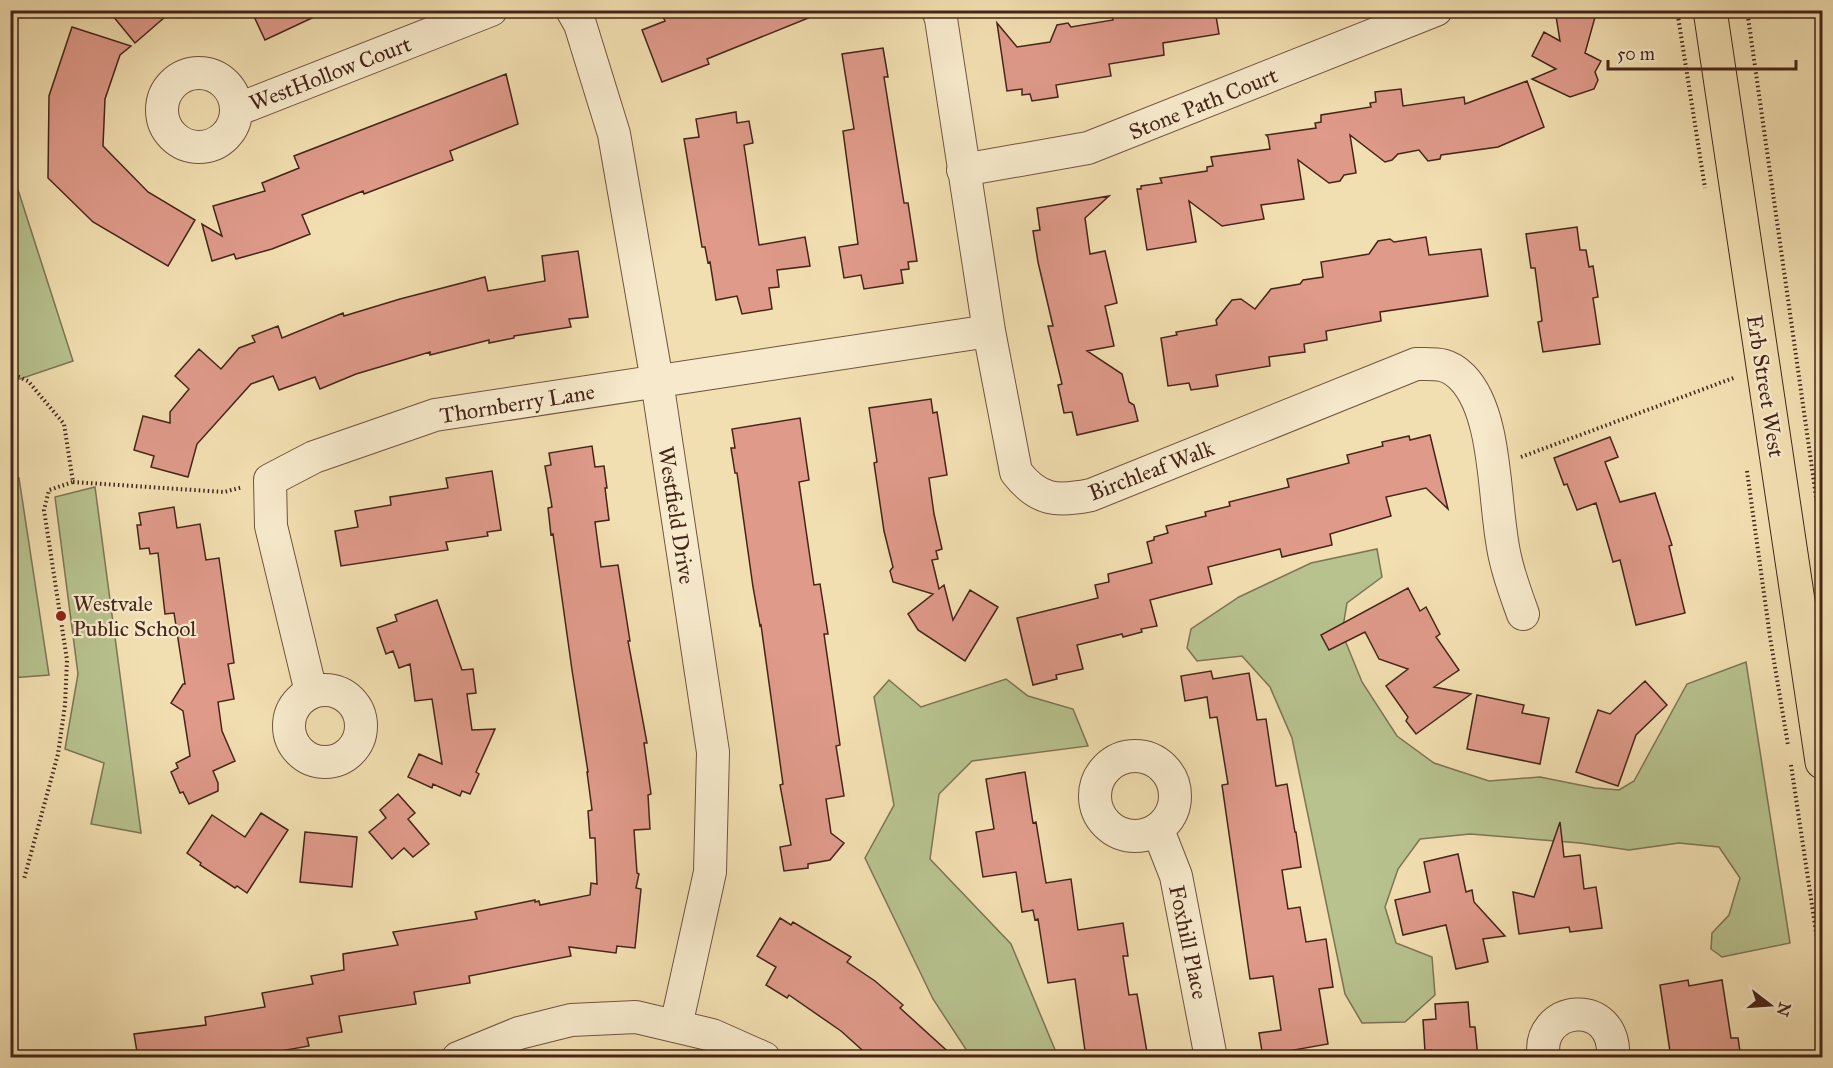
<svg xmlns="http://www.w3.org/2000/svg" width="1833" height="1068" font-family="'IM FELL Great Primer',serif">
<style>
.green{fill:#b7c28e;stroke:#7e7454;stroke-width:1.5}
.building{fill:#df9a8a;stroke:#452519;stroke-width:1.5}
.lines{fill:none;stroke-linecap:round;stroke-linejoin:round}
.minor-casing{stroke:#70543f;stroke-width:34}
.major-casing{stroke:#452519;stroke-width:35}
.path{stroke:#452519;stroke-width:4;stroke-dasharray:1.5 3;stroke-linecap:butt}
.minor{stroke:#f7eacc;stroke-width:32}
.major{stroke:#f2dfb1;stroke-width:33}
.poi-dot{fill:#8f2418;stroke:#f7eacc;stroke-width:2}
.labels{text-anchor:middle;stroke-width:4.5;stroke-linejoin:round;paint-order:stroke}
.street-label{font-size:22px;fill:#452519;stroke:#f7eacc}
.poi-label{font-size:22px;fill:#452519;stroke:#f7eacc;text-anchor:start}
</style>
<rect width="100%" height="100%" fill="#f2dfb1"/>
<filter id="stains"><feTurbulence type="fractalNoise" baseFrequency=".00333" numOctaves="4"/><feColorMatrix values="0 0 0 0 .2 0 0 0 0 .09 0 0 0 0 .02 0 0 0 .5 -.17"/></filter>
<radialGradient id="worn" r=".72"><stop offset=".6" stop-color="#630" stop-opacity="0"/><stop offset="1" stop-color="#630" stop-opacity=".3"/></radialGradient>
<path class="green" d="M 11,168 L 73,361 L 11,382 Z
M 19,478 L 49,675 L 11,678 L 10,480 Z
M 95,487 L 141,833 L 91,824 L 104,763 L 65,749 L 78,674 L 55,497 Z
M 1377,549 L 1382,577 L 1347,603 L 1342,633 L 1362,682 L 1397,736 L 1434,763 L 1489,781 L 1540,777 L 1595,788 L 1619,790 L 1634,781 L 1687,684 L 1746,662 L 1790,943 L 1722,957 L 1711,949 L 1712,933 L 1729,915 L 1740,878 L 1719,847 L 1679,843 L 1629,850 L 1580,843 L 1470,834 L 1420,839 L 1398,869 L 1385,907 L 1396,943 L 1432,957 L 1435,995 L 1405,1022 L 1362,1023 L 1345,994 L 1292,738 L 1270,687 L 1242,656 L 1197,661 L 1187,648 L 1191,629 L 1239,597 L 1311,563 Z
M 1006,679 L 1028,696 L 1073,709 L 1088,746 L 972,761 L 939,794 L 930,859 L 1011,944 L 1058,1057 L 971,1057 L 933,999 L 865,858 L 894,805 L 874,697 L 889,680 L 921,707 Z"/>
<path class="building" d="M 108,10 L 173,10 L 135,43 Z
M 251,10 L 329,10 L 265,40 Z
M 674,10 L 822,10 L 823,12 L 707,59 L 709,64 L 662,82 L 642,30 L 665,21 L 662,15 Z
M 1111,10 L 1215,10 L 1219,34 L 1163,43 L 1164,55 L 1109,64 L 1111,76 L 1056,85 L 1058,97 L 1032,101 L 1030,94 L 1022,95 L 1022,89 L 1007,91 L 997,23 L 1017,47 L 1050,42 L 1057,25 L 1068,23 L 1071,27 L 1113,20 Z
M 1555,10 L 1597,10 L 1585,53 L 1601,61 L 1595,72 L 1598,80 L 1594,89 L 1570,97 L 1532,79 L 1556,69 L 1532,56 L 1544,32 L 1560,41 Z
M 72,27 L 131,46 L 120,55 L 105,99 L 103,146 L 148,192 L 195,220 L 168,266 L 93,222 L 48,178 L 49,96 Z
M 883,48 L 888,77 L 884,77 L 904,203 L 908,203 L 917,261 L 908,262 L 909,269 L 901,270 L 903,283 L 864,289 L 861,275 L 844,278 L 839,247 L 858,244 L 843,131 L 854,129 L 842,54 Z
M 506,74 L 518,124 L 450,151 L 453,160 L 364,194 L 363,191 L 302,215 L 310,234 L 272,249 L 236,259 L 234,254 L 212,261 L 202,224 L 222,236 L 213,206 L 265,191 L 262,183 L 299,168 L 294,156 Z
M 1527,81 L 1544,127 L 1498,147 L 1441,155 L 1440,159 L 1428,161 L 1419,150 L 1398,154 L 1392,160 L 1385,162 L 1350,135 L 1356,173 L 1344,175 L 1340,181 L 1329,183 L 1298,160 L 1304,199 L 1261,205 L 1264,219 L 1222,226 L 1189,201 L 1196,242 L 1147,250 L 1137,189 L 1141,189 L 1141,186 L 1162,183 L 1160,178 L 1207,171 L 1207,167 L 1213,166 L 1211,157 L 1270,149 L 1268,137 L 1266,135 L 1316,128 L 1315,123 L 1321,122 L 1321,115 L 1371,107 L 1370,103 L 1376,102 L 1375,92 L 1401,89 L 1403,106 L 1464,97 L 1465,104 Z
M 736,112 L 737,123 L 749,121 L 753,143 L 744,145 L 759,245 L 805,237 L 810,266 L 777,270 L 779,287 L 769,288 L 772,309 L 742,314 L 737,296 L 716,300 L 710,262 L 708,263 L 705,247 L 702,247 L 684,139 L 699,137 L 696,119 Z
M 1109,196 L 1085,218 L 1090,254 L 1105,251 L 1117,303 L 1105,306 L 1114,346 L 1087,351 L 1122,374 L 1129,402 L 1134,405 L 1138,421 L 1077,435 L 1072,412 L 1064,413 L 1058,385 L 1062,384 L 1048,326 L 1053,326 L 1038,262 L 1033,231 L 1040,230 L 1037,208 Z
M 1577,227 L 1580,250 L 1586,250 L 1589,267 L 1593,266 L 1598,297 L 1593,298 L 1600,344 L 1543,352 L 1538,322 L 1542,321 L 1535,268 L 1531,268 L 1526,234 Z
M 1426,237 L 1429,255 L 1481,249 L 1488,296 L 1380,312 L 1381,321 L 1326,331 L 1327,340 L 1304,344 L 1305,352 L 1269,357 L 1270,366 L 1216,375 L 1218,386 L 1191,390 L 1189,383 L 1168,386 L 1161,338 L 1177,335 L 1176,332 L 1217,325 L 1216,320 L 1232,300 L 1241,299 L 1255,309 L 1271,289 L 1300,284 L 1303,280 L 1323,277 L 1321,262 L 1369,254 L 1378,241 L 1390,239 L 1394,242 Z
M 578,251 L 588,317 L 569,319 L 571,327 L 514,336 L 514,338 L 489,343 L 489,340 L 430,355 L 430,352 L 356,374 L 320,389 L 315,377 L 279,390 L 273,376 L 251,384 L 197,444 L 188,477 L 151,467 L 154,456 L 134,450 L 143,416 L 170,423 L 170,412 L 189,389 L 175,376 L 199,349 L 221,369 L 239,348 L 255,342 L 252,336 L 278,326 L 282,338 L 343,313 L 344,316 L 400,299 L 485,277 L 488,291 L 545,281 L 542,256 Z
M 931,399 L 933,413 L 937,412 L 947,475 L 929,478 L 934,514 L 942,549 L 936,551 L 938,559 L 932,560 L 939,589 L 944,585 L 953,620 L 970,590 L 998,607 L 965,661 L 918,630 L 908,614 L 933,594 L 893,582 L 890,571 L 893,567 L 884,531 L 874,463 L 877,462 L 869,408 Z
M 800,418 L 809,480 L 799,482 L 814,585 L 820,584 L 828,634 L 824,634 L 840,745 L 836,746 L 844,796 L 826,799 L 831,833 L 844,843 L 830,860 L 808,864 L 808,868 L 784,871 L 780,847 L 791,845 L 780,785 L 783,784 L 761,625 L 760,626 L 753,587 L 737,473 L 735,473 L 731,448 L 735,448 L 732,429 Z
M 1430,435 L 1448,509 L 1426,488 L 1386,497 L 1391,516 L 1330,534 L 1332,545 L 1282,557 L 1280,549 L 1208,567 L 1212,584 L 1150,600 L 1157,626 L 1141,629 L 1142,632 L 1123,637 L 1122,634 L 1077,645 L 1083,669 L 1056,675 L 1057,679 L 1033,685 L 1017,618 L 1098,598 L 1095,585 L 1109,582 L 1108,574 L 1152,563 L 1147,542 L 1154,540 L 1154,537 L 1168,533 L 1166,526 L 1206,516 L 1205,512 L 1230,506 L 1229,502 L 1289,487 L 1287,479 L 1349,463 L 1347,455 L 1383,446 L 1382,442 L 1409,436 L 1410,440 Z
M 1610,437 L 1618,457 L 1605,462 L 1620,502 L 1655,493 L 1672,545 L 1669,546 L 1685,613 L 1636,625 L 1620,560 L 1613,562 L 1596,503 L 1577,510 L 1567,484 L 1564,485 L 1554,458 Z
M 592,446 L 595,467 L 604,466 L 607,488 L 605,488 L 609,520 L 595,522 L 601,567 L 618,565 L 630,641 L 628,641 L 647,743 L 644,743 L 651,794 L 648,795 L 650,829 L 634,830 L 637,873 L 639,874 L 636,888 L 641,889 L 635,948 L 617,946 L 616,953 L 569,947 L 571,956 L 469,976 L 470,983 L 414,992 L 416,1004 L 339,1016 L 342,1032 L 307,1038 L 309,1046 L 241,1058 L 138,1058 L 134,1034 L 206,1025 L 205,1017 L 265,1007 L 262,993 L 313,984 L 311,976 L 344,970 L 343,954 L 398,945 L 393,932 L 477,919 L 475,912 L 535,900 L 535,902 L 539,901 L 540,905 L 590,895 L 591,883 L 597,884 L 595,838 L 590,838 L 588,811 L 592,810 L 587,772 L 588,772 L 572,670 L 553,534 L 551,535 L 548,508 L 552,507 L 545,466 L 551,465 L 549,453 Z
M 492,471 L 501,530 L 487,532 L 488,536 L 446,542 L 448,550 L 341,566 L 335,531 L 358,527 L 355,511 L 391,505 L 390,497 L 448,488 L 446,478 Z
M 174,507 L 177,528 L 200,524 L 206,560 L 219,558 L 234,663 L 228,664 L 234,699 L 218,702 L 222,731 L 235,761 L 213,771 L 218,783 L 218,791 L 189,804 L 183,792 L 180,793 L 171,772 L 178,768 L 176,763 L 190,756 L 183,711 L 171,703 L 183,684 L 185,684 L 174,613 L 165,614 L 158,553 L 150,554 L 149,548 L 140,549 L 137,525 L 141,525 L 139,513 Z
M 1408,588 L 1420,611 L 1426,607 L 1440,634 L 1436,637 L 1459,670 L 1434,687 L 1471,694 L 1416,734 L 1406,721 L 1408,717 L 1386,686 L 1408,669 L 1379,659 L 1365,632 L 1329,650 L 1321,635 Z
M 437,600 L 462,670 L 473,669 L 476,693 L 467,694 L 472,730 L 495,729 L 476,772 L 479,774 L 470,794 L 462,791 L 460,796 L 433,784 L 432,788 L 408,777 L 419,754 L 442,764 L 432,699 L 415,701 L 410,664 L 399,668 L 393,651 L 386,654 L 377,628 L 397,621 L 395,615 Z
M 1211,671 L 1213,679 L 1249,673 L 1257,720 L 1266,719 L 1276,786 L 1287,784 L 1295,832 L 1296,832 L 1301,867 L 1282,870 L 1288,909 L 1300,907 L 1306,942 L 1326,939 L 1333,987 L 1319,989 L 1328,1044 L 1288,1051 L 1289,1055 L 1263,1058 L 1259,1033 L 1281,1030 L 1273,976 L 1250,979 L 1222,785 L 1228,784 L 1217,717 L 1210,718 L 1207,697 L 1185,701 L 1181,676 Z
M 1645,681 L 1667,705 L 1636,735 L 1618,786 L 1576,772 L 1598,710 L 1610,714 Z
M 1477,695 L 1524,705 L 1522,713 L 1549,718 L 1540,764 L 1467,749 Z
M 1025,772 L 1033,823 L 1036,822 L 1046,883 L 1071,879 L 1078,930 L 1123,923 L 1128,956 L 1123,956 L 1129,995 L 1137,994 L 1148,1058 L 1086,1058 L 1075,979 L 1048,983 L 1038,919 L 1035,920 L 1033,910 L 1022,912 L 1016,872 L 983,877 L 976,832 L 994,829 L 986,779 Z
M 398,794 L 415,813 L 408,819 L 429,844 L 413,857 L 404,848 L 392,859 L 369,832 L 386,818 L 380,810 Z
M 261,813 L 288,830 L 247,893 L 237,886 L 235,888 L 200,865 L 201,863 L 187,853 L 212,815 L 245,837 Z
M 1560,822 L 1564,857 L 1580,855 L 1584,889 L 1596,887 L 1602,928 L 1570,932 L 1569,927 L 1519,934 L 1513,892 L 1534,897 Z
M 305,832 L 357,837 L 352,887 L 300,882 Z
M 1458,854 L 1466,892 L 1472,890 L 1474,902 L 1505,936 L 1483,939 L 1488,962 L 1456,969 L 1446,925 L 1403,935 L 1395,900 L 1430,892 L 1424,862 Z
M 780,918 L 791,925 L 793,922 L 851,957 L 847,962 L 875,981 L 903,1005 L 900,1008 L 955,1058 L 871,1058 L 841,1031 L 789,995 L 787,998 L 766,985 L 776,967 L 757,956 Z
M 1688,980 L 1689,986 L 1722,980 L 1731,1038 L 1738,1038 L 1741,1058 L 1671,1058 L 1660,985 Z
M 1468,1002 L 1470,1027 L 1475,1027 L 1478,1058 L 1432,1058 L 1431,1050 L 1425,1051 L 1423,1020 L 1436,1019 L 1435,1004 Z"/>
<g class="lines">
<defs>
<path id="minor" d="M 572,10 L 580,24 L 614,134 L 657,381 L 713,752 L 710,872 L 676,1026
M 938,10 L 941,19 L 989,331 L 1016,472 C 1038,501 1057,502 1091,495 L 1416,364 C 1436,364 1447,362 1462,377 C 1499,414 1493,507 1505,557 C 1509,576 1516,595 1523,614
M162 110a37 37 0 1 1 74 0a37 37 0 1 1-74 0Z
M 236,110 L 491,10
M 963,170 L 1088,148 L 1436,10
M289 726a36 36 0 1 1 72 0a36 36 0 1 1-72 0Z
M 311,692 L 271,526 L 270,480 L 314,457 L 435,415 L 989,331
M1095 796a40 40 0 1 1 80 0a40 40 0 1 1-80 0Z
M 1158,830 L 1176,876 L 1211,1058
M 458,1058 L 519,1033 L 571,1020 L 636,1017 L 712,1035 L 764,1058
M 1544,1058 C 1534,1005 1617,995 1613,1058"/>
<path id="major" d="M 1710,10 L 1822,762"/>
</defs>
<use href="#minor" class="minor-casing"/>
<use href="#major" class="major-casing"/>
<path class="path" d="M 1677,10 L 1705,188
M 1747,10 L 1822,539
M 10,373 L 28,381 L 64,424 L 73,482 L 49,490 L 44,510 L 67,660 L 65,705 L 58,754 L 24,879
M 1521,457 L 1736,377
M 1747,471 L 1770,637 L 1788,745
M 73,482 L 224,492 L 243,487
M 1791,765 L 1822,972"/>
<use href="#minor" class="minor"/>
<use href="#major" class="major"/>
</g>
<circle class="poi-dot" cx="61" cy="616" r="6"/>
<g class="labels">
<g class="street-label">
<text transform="translate(330 73) rotate(-21)" y="8">WestHollow Court</text>
<text transform="translate(1203 103) rotate(-22)" y="8">Stone Path Court</text>
<text transform="translate(1766 386) rotate(81)" y="8">Erb Street West</text>
<text transform="translate(517 403) rotate(-9)" y="8">Thornberry Lane</text>
<text transform="translate(1151 470) rotate(-21)" y="8">Birchleaf Walk</text>
<text transform="translate(677 515) rotate(81)" y="8">Westfield Drive</text>
<text transform="translate(1189 942) rotate(78)" y="8">Foxhill Place</text>
</g>
<g class="poi-label">
<text x="73" y="611">Westvale<tspan x="73" dy="25">Public School</tspan></text>
</g>
</g>
<rect width="1833" height="1068" fill="none" stroke="#f2dfb1" stroke-width="36"/>
<rect x="12" y="12" width="1809" height="1044" fill="none" stroke="#452519" stroke-width="3"/>
<rect x="18" y="18" width="1797" height="1032" fill="none" stroke="#452519" stroke-width="1.5"/>
<g transform="translate(1770 1005) rotate(107)" stroke="#f7eacc" stroke-width="4.5" paint-order="stroke">
<path d="M0-4.5L10 22L0 15L-10 22Z" fill="#452519"/>
<text y="-9" font-size="16" font-weight="bold" text-anchor="middle" fill="#452519">N</text>
</g>
<path d="M1608 60v9h188v-9" fill="none" stroke="#452519" stroke-width="3"/>
<text x="1617" y="60" font-size="18" fill="#452519" stroke="#f7eacc" stroke-width="4.5" paint-order="stroke">50 m</text>
<rect width="100%" height="100%" filter="url(#stains)"/>
<rect width="100%" height="100%" fill="url(#worn)"/>
</svg>
